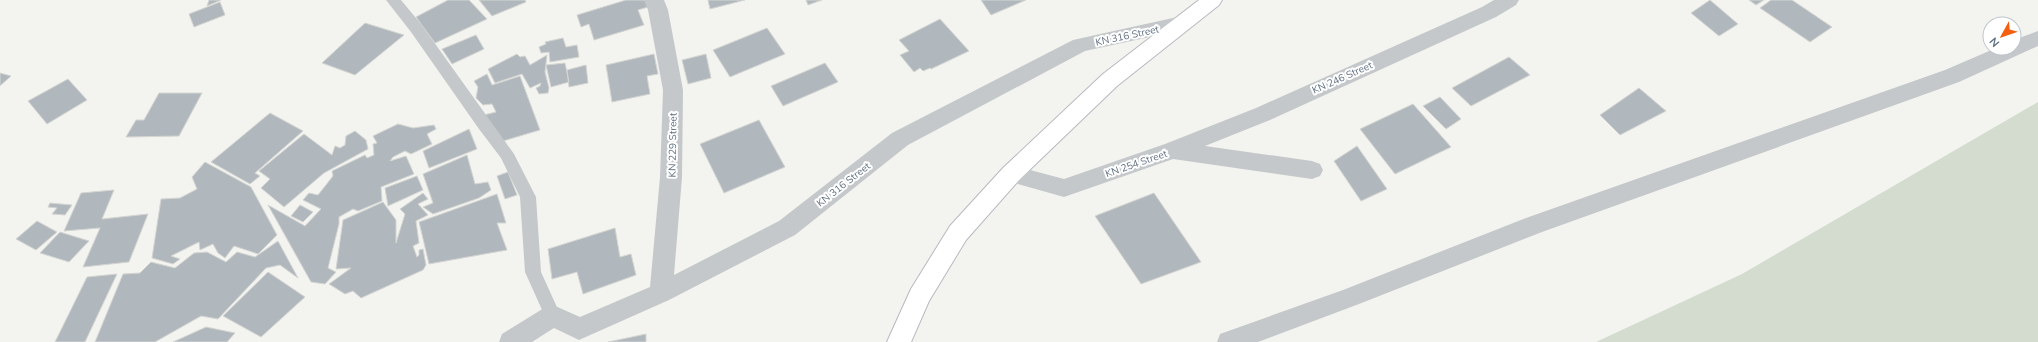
<svg xmlns="http://www.w3.org/2000/svg" width="2038" height="342" font-family="Mulish,sans-serif">
<style>
.green{fill:#d3dccf}
.building{fill:#b1b8bd;stroke:#d4d5d2}
.lines{fill:none;stroke-linecap:round;stroke-linejoin:round}
.secondary-casing{stroke:#b6bac0;stroke-width:2}
.service{fill:#c5c8cb;fill-rule:evenodd}
.minor{fill:#c5c8cb;fill-rule:evenodd}
.secondary{fill:#fff;fill-rule:evenodd}
.labels{text-anchor:middle;stroke-width:4;stroke-linejoin:round;paint-order:stroke}
.street-label{font-size:10px;fill:#5f6f83;stroke:#fff}
</style>
<rect width="100%" height="100%" fill="#f3f4ef"/>
<path class="green" d="M 2038,102 L 2038,342 L 1596,342 L 1742,274 Z"/>
<path class="building" d="M 209,0 L 221,0 L 207,6 Z
M 448,0 L 469,0 L 487,19 L 435,43 L 416,17 Z
M 479,0 L 525,0 L 526,2 L 492,16 Z
M 626,0 L 646,0 L 648,7 L 638,10 L 644,25 L 594,40 L 589,24 L 581,27 L 577,15 Z
M 708,0 L 745,0 L 710,9 Z
M 806,0 L 822,0 L 808,5 Z
M 981,0 L 1026,0 L 991,15 Z
M 1710,0 L 1738,24 L 1719,36 L 1691,13 Z
M 1749,0 L 1764,0 L 1756,5 Z
M 1771,0 L 1792,0 L 1832,27 L 1810,42 L 1760,8 Z
M 220,2 L 225,15 L 194,27 L 189,14 Z
M 940,19 L 969,51 L 931,69 L 930,68 L 923,71 L 920,68 L 914,72 L 900,55 L 909,51 L 899,40 Z
M 365,23 L 404,35 L 355,75 L 322,63 Z
M 767,28 L 785,54 L 730,77 L 713,50 Z
M 476,35 L 484,49 L 452,64 L 442,49 Z
M 563,38 L 566,47 L 577,45 L 579,57 L 550,62 L 549,52 L 541,53 L 539,47 L 546,44 L 545,42 Z
M 517,54 L 520,57 L 525,56 L 530,65 L 547,55 L 545,72 L 549,88 L 548,93 L 539,94 L 536,88 L 540,86 L 541,83 L 530,88 L 522,74 L 495,83 L 488,69 Z
M 654,54 L 658,74 L 647,76 L 650,94 L 612,102 L 606,65 Z
M 706,54 L 711,78 L 688,84 L 682,60 Z
M 1509,57 L 1530,75 L 1471,106 L 1452,88 Z
M 565,63 L 569,82 L 551,87 L 546,65 Z
M 825,63 L 838,82 L 783,106 L 771,86 Z
M 586,65 L 588,83 L 569,87 L 567,70 Z
M 0,73 L 11,76 L 0,86 Z
M 487,74 L 492,85 L 520,76 L 540,130 L 503,141 L 484,115 L 496,112 L 492,104 L 483,105 L 476,98 L 478,87 L 474,81 Z
M 68,79 L 87,100 L 47,124 L 28,101 Z
M 1639,88 L 1666,111 L 1620,135 L 1600,115 Z
M 159,93 L 202,93 L 179,136 L 126,137 L 136,120 L 144,120 Z
M 1440,97 L 1461,119 L 1446,129 L 1423,106 Z
M 1413,104 L 1451,147 L 1395,174 L 1360,129 Z
M 270,113 L 303,131 L 255,173 L 260,176 L 250,184 L 211,162 Z
M 759,120 L 785,167 L 724,193 L 700,144 Z
M 398,124 L 413,128 L 434,125 L 436,129 L 427,134 L 432,144 L 411,154 L 405,151 L 393,157 L 390,161 L 406,156 L 414,174 L 381,187 L 382,201 L 358,211 L 353,209 L 339,217 L 339,224 L 328,268 L 336,272 L 325,284 L 311,282 L 268,205 L 305,226 L 321,209 L 303,200 L 309,193 L 318,195 L 333,176 L 332,171 L 365,155 L 367,158 L 374,155 L 373,144 L 377,143 L 373,136 Z
M 469,129 L 477,149 L 429,168 L 423,151 Z
M 355,131 L 366,140 L 368,149 L 324,173 L 284,207 L 261,188 L 270,179 L 259,171 L 304,134 L 332,155 L 335,146 L 340,148 L 345,145 L 346,136 Z
M 1357,146 L 1387,189 L 1361,201 L 1334,161 Z
M 467,155 L 475,184 L 488,182 L 491,190 L 479,198 L 433,214 L 423,207 L 433,203 L 423,174 Z
M 205,162 L 251,187 L 277,235 L 258,254 L 234,246 L 225,258 L 218,253 L 213,244 L 200,250 L 199,242 L 171,256 L 180,259 L 173,264 L 152,258 L 161,199 L 180,198 L 197,189 L 192,177 Z
M 508,172 L 517,195 L 505,199 L 497,176 Z
M 417,176 L 423,190 L 388,206 L 385,188 Z
M 114,190 L 102,219 L 148,214 L 129,262 L 83,267 L 100,228 L 64,231 L 81,193 Z
M 423,193 L 428,199 L 418,204 L 428,215 L 416,221 L 419,243 L 413,246 L 417,257 L 419,255 L 419,250 L 423,249 L 426,265 L 423,270 L 361,298 L 353,291 L 345,294 L 329,284 L 351,268 L 336,269 L 343,220 L 383,202 L 396,220 L 396,243 L 405,214 L 400,209 Z
M 1154,193 L 1201,262 L 1141,284 L 1095,216 Z
M 497,194 L 506,223 L 497,223 L 507,250 L 429,264 L 419,222 Z
M 50,203 L 72,205 L 65,215 L 52,214 L 57,208 L 48,207 Z
M 300,205 L 313,212 L 303,222 L 291,216 Z
M 37,221 L 57,232 L 36,250 L 16,239 Z
M 615,228 L 620,257 L 631,254 L 636,275 L 583,294 L 577,272 L 552,279 L 548,249 Z
M 60,232 L 89,241 L 69,262 L 40,253 Z
M 278,241 L 298,278 L 280,265 L 266,268 L 218,319 L 201,316 L 155,342 L 95,342 L 123,274 L 140,273 L 151,262 L 175,268 L 194,253 L 207,252 L 226,262 L 237,252 L 255,257 Z
M 268,272 L 305,297 L 261,337 L 223,316 Z
M 117,274 L 85,342 L 55,342 L 87,277 Z
M 206,327 L 235,333 L 227,342 L 173,342 Z
M 646,334 L 646,342 L 608,342 Z"/>
<g class="lines">
<defs>
<path id="secondary" d="M 1199,0 L 1222,0 L 1219,5 L 1117,86 L 1019,180 L 966,240 L 929,301 L 911,342 L 887,342 L 911,289 L 950,226 L 1003,168 L 1103,74 Z"/>
</defs>
<use href="#secondary" class="secondary-casing"/>
<path class="service" d="M 386,0 L 401,0 L 421,24 L 514,154 L 536,197 L 541,272 L 561,316 L 559,321 L 553,323 L 547,321 L 525,272 L 520,197 L 501,158 L 479,129 L 411,32 Z"/>
<path class="minor" d="M 644,0 L 664,0 L 668,10 L 683,90 L 682,177 L 674,275 L 779,221 L 892,133 L 1073,40 L 1182,16 L 1189,18 L 1192,23 L 1189,28 L 1182,30 L 1085,51 L 908,145 L 795,235 L 669,300 L 579,340 L 554,328 L 532,342 L 499,342 L 502,334 L 544,308 L 553,305 L 580,317 L 650,287 L 660,177 L 663,90 L 648,10 Z
M 1494,0 L 1519,0 L 1516,5 L 1496,17 L 1270,120 L 1205,146 L 1312,161 L 1320,164 L 1323,170 L 1320,176 L 1312,179 L 1173,159 L 1064,197 L 1003,180 L 1000,174 L 1003,168 L 1011,165 L 1064,179 L 1165,144 L 1256,108 L 1482,7 Z
M 2038,31 L 2038,46 L 1959,82 L 1542,232 L 1359,304 L 1258,342 L 1217,342 L 1220,334 L 1343,290 L 1526,218 L 1945,70 L 1996,48 L 2014,48 L 2014,40 Z"/>
<use href="#secondary" class="secondary"/>
</g>
<g class="labels">
<g class="street-label">
<text transform="translate(1127 35) rotate(-12)" y="4">KN 316 Street</text>
<text transform="translate(1342 77) rotate(-24)" y="4">KN 246 Street</text>
<text transform="translate(672 145) rotate(-89)" y="4">KN 229 Street</text>
<text transform="translate(1136 163) rotate(-19)" y="4">KN 254 Street</text>
<text transform="translate(843 184) rotate(-38)" y="4">KN 316 Street</text>
</g>
</g>
<g transform="translate(2002 36) rotate(230)"><circle r="19" fill="#ffffff" stroke="#bfc5cd"/>
<path d="M0-3L7 15L0 10L-7 15Z" fill="#f55e0d"/>
<text y="-6" font-size="11" font-weight="bold" text-anchor="middle" fill="#5f6f83">N</text>
</g>
</svg>
